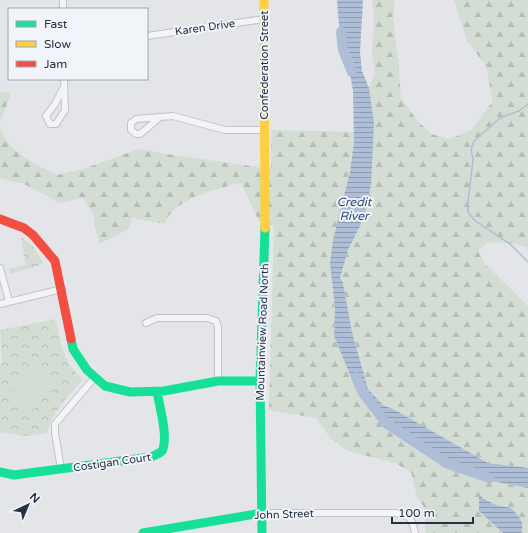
<svg xmlns="http://www.w3.org/2000/svg" width="528" height="533" font-family="'Varela Round',sans-serif">
<style>
.forest{fill:url(#forest-firs)}
.park{fill:url(#park-crowns)}
.pitch{fill:#d3ddd3}
.water{fill:url(#water-rules)}
.lines{fill:none;stroke-linecap:round;stroke-linejoin:round}
.stream{stroke:#afbed7;stroke-width:1.5}
.river{stroke:#afbed7;stroke-width:10}
.street-casing{stroke:#c2c3c7;stroke-width:8}
.street{stroke:#f3f4f6;stroke-width:6}
.fast{stroke:#16e098;stroke-width:9}
.slow{stroke:#ffcf43;stroke-width:9}
.jam{stroke:#f24e42;stroke-width:9}
.labels{text-anchor:middle;stroke-width:4;stroke-linejoin:round;paint-order:stroke}
.street-label{font-size:11px;fill:#273046;stroke:#f1f4f8}
.water-label{font-size:12px;font-style:italic;fill:#2c4a7e;stroke:#f1f4f8}
</style>
<defs>
<pattern id="forest-firs" width="22" height="20" patternUnits="userSpaceOnUse"><rect width="22" height="20" fill="#d3ddd3"/><path d="M5 1l3.5 6h-7zM16 11l3.5 6h-7z" fill="#b5beb6"/></pattern>
<pattern id="park-crowns" width="20" height="18" patternUnits="userSpaceOnUse"><rect width="20" height="18" fill="#d3ddd3"/><path d="M2 6a3 3 0 1 1 6 0M12 15a3 3 0 1 1 6 0" fill="none" stroke="#b5beb6"/></pattern>
<pattern id="water-rules" width="6" height="5" patternUnits="userSpaceOnUse"><rect width="6" height="5" fill="#afbed7"/><path d="M0 2.5h6" fill="none" stroke="#8e9bb0"/></pattern>
</defs>
<rect width="100%" height="100%" fill="#e4e5e9"/>
<path class="forest" d="M 372,0 L 395,0 L 393,18 L 398,57 L 401,98 L 417,120 L 431,134 L 450,139 L 471,130 L 493,101 L 486,66 L 467,41 L 454,0 L 528,0 L 528,247 L 511,243 L 488,242 L 478,251 L 484,263 L 528,306 L 528,468 L 488,463 L 395,410 L 383,405 L 368,389 L 352,332 L 343,283 L 340,278 L 348,250 L 364,218 L 374,123 L 369,88 L 375,73 L 372,55 L 374,15 Z
M 0,91 L 11,93 L 0,122 Z
M 0,128 C 6,150 38,166 57,175 L 83,169 L 139,149 L 166,154 L 271,169 L 271,130 L 354,132 L 354,142 L 350,172 L 340,213 L 332,286 L 335,309 L 334,336 L 386,418 L 487,480 L 528,488 L 528,533 L 521,533 L 524,527 L 511,508 L 496,505 L 485,498 L 479,511 L 503,533 L 426,533 L 424,507 L 417,497 L 411,472 L 395,463 L 348,451 L 331,439 L 316,418 L 269,410 L 274,226 L 259,221 L 241,183 C 219,188 171,199 165,224 L 132,218 L 129,229 L 99,244 L 93,214 L 83,198 L 60,203 L 24,184 L 0,178 Z"/>
<path class="park" d="M 21,237 L 32,245 L 44,264 L 10,274 L 9,269 L 26,265 Z
M 56,319 L 62,349 L 69,364 L 82,380 C 68,397 52,412 47,433 L 26,436 L 0,432 L 0,365 L 2,362 L 0,330 Z"/>
<path class="pitch" d="M 37,368 L 55,386 L 29,413 L 10,394 Z"/>
<path class="water" d="M 337,0 L 363,0 L 360,52 L 362,71 L 369,88 L 374,123 L 371,185 L 364,218 L 348,250 L 340,278 L 343,283 L 352,332 L 368,389 L 383,405 L 395,410 L 488,463 L 528,468 L 528,488 L 487,480 L 418,442 L 386,418 L 351,377 L 334,336 L 335,309 L 330,263 L 333,240 L 350,172 L 354,142 L 353,91 L 348,62 L 340,38 Z
M 479,496 L 496,505 L 511,508 C 518,516 526,522 521,533 L 503,533 L 479,511 Z"/>
<g class="lines">
<path class="stream" d="M 528,104 L 519,111 L 500,118 L 474,141 L 471,149 L 473,159 L 468,202 L 468,212 L 474,220 L 510,244 L 528,262"/>
<path class="river" d="M 341,32 L 343,50 L 352,72
M 356,377 L 363,393 L 386,423 L 448,464 L 490,478"/>
<defs>
<path id="street" d="M 63,0 L 63,9
M 147,36 L 264,19
M 64,87 L 55,104 L 46,116 L 50,124 L 56,124 L 65,110 L 64,79
M 159,118 L 140,134 L 136,134 L 131,130 L 131,123 L 136,119 L 173,116 L 225,130 L 265,130
M 0,268 L 9,301
M 0,304 L 62,289
M 146,323 L 157,318 L 207,318 L 216,321 L 218,327 L 218,381
M 61,469 L 55,433 L 55,424 L 95,377
M 262,513 L 396,513 C 411,516 412,519 415,533"/>
</defs>
<use href="#street" class="street-casing"/>
<use href="#street" class="street"/>
<path class="fast" d="M 71,339 L 73,349 L 87,370 L 105,386 L 130,392 L 164,391 L 218,381 L 260,381
M 0,472 L 14,475 L 151,457 C 155,455 159,454 162,451 C 169,438 159,405 157,391
M 143,533 L 262,513
M 262,533 L 260,381 L 265,228"/>
<path class="slow" d="M 264,0 L 265,228"/>
<path class="jam" d="M 0,219 L 24,228 L 33,235 L 55,261 L 71,339"/>
</g>
<g class="labels">
<g class="street-label">
<text transform="translate(205 27) rotate(-8)" y="4">Karen Drive</text>
<text transform="translate(264 65) rotate(-90)" y="4">Confederation Street</text>
<text transform="translate(262 332) rotate(-88)" y="4">Mountainview Road North</text>
<text transform="translate(112 462) rotate(-8)" y="4">Costigan Court</text>
<text transform="translate(284 514) rotate(-2)" y="4">John Street</text>
</g>
<g class="water-label">
<text x="354" y="206">Credit<tspan x="354" dy="14">River</tspan></text>
</g>
</g>
<rect x="8" y="8" width="140" height="72" fill="#f1f4f8" stroke="#a0a6b1"/>
<rect x="16" y="21" width="20" height="6" fill="#16e098" stroke="#a0a6b1"/>
<text x="44" y="28" font-size="12" fill="#273046">Fast</text>
<rect x="16" y="41" width="20" height="6" fill="#ffcf43" stroke="#a0a6b1"/>
<text x="44" y="48" font-size="12" fill="#273046">Slow</text>
<rect x="16" y="61" width="20" height="6" fill="#f24e42" stroke="#a0a6b1"/>
<text x="44" y="68" font-size="12" fill="#273046">Jam</text>
<g transform="translate(28 505) rotate(44)" stroke="#f1f4f8" stroke-width="3" paint-order="stroke">
<path d="M0-3L7 15L0 10L-7 15Z" fill="#273046"/>
<text y="-6" font-size="11" font-weight="bold" text-anchor="middle" fill="#273046">N</text>
</g>
<path d="M392 517v6h81v-6" fill="none" stroke="#273046" stroke-width="2"/>
<text x="398" y="517" font-size="12" fill="#273046" stroke="#f1f4f8" stroke-width="3" paint-order="stroke">100 m</text>
</svg>
